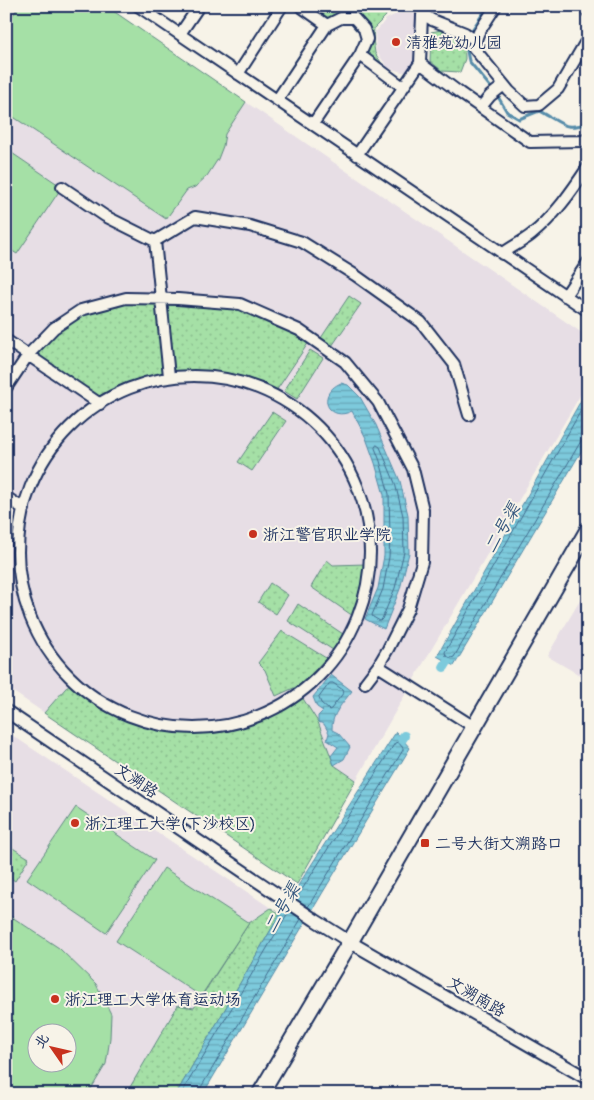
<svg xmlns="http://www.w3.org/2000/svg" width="594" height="1100" font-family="Pangolin,'LXGW WenKai TC',sans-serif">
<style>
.built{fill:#e7dee5;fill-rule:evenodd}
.green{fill:url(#green-dots);stroke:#608882}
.pitch{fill:#a5e0a6;stroke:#608882;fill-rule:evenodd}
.water{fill:url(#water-rules);stroke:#568caa}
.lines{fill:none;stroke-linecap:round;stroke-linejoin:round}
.shore{stroke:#426d90;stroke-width:1}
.stream{stroke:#568caa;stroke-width:3}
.canal{stroke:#7dcadc;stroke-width:10}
.minor-casing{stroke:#1b2f5e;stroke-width:14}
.tertiary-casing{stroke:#1b2f5e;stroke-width:15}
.primary-casing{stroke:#1b2f5e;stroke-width:19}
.minor{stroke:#f7f3e8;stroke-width:10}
.tertiary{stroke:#f7f3e8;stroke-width:11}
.primary{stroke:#f7f3e8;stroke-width:15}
.poi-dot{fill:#c8321e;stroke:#f7f3e8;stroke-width:2}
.labels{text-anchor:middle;stroke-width:4;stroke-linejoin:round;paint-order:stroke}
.poi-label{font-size:16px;fill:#1b2f5e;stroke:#f7f3e8;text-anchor:start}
.street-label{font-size:16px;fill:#1b2f5e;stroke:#f7f3e8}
.water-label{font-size:18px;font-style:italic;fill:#34567e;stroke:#f7f3e8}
</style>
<defs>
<pattern id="green-dots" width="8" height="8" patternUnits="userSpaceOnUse" patternTransform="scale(1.25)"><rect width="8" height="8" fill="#a5e0a6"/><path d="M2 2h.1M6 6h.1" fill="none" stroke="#8dc091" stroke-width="1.8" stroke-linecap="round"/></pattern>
<pattern id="water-rules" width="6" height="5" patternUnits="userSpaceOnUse" patternTransform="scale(1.25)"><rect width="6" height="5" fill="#7dcadc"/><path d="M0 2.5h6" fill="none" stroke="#66a4b6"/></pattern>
</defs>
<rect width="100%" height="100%" fill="#f7f3e8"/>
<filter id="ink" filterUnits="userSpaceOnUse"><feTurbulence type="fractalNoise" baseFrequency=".02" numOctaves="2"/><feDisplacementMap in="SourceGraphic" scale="10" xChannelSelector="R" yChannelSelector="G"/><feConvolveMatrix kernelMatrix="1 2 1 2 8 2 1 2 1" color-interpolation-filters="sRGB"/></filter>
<g filter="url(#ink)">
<path class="built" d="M 19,6 L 106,6 L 588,337 L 588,382 L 410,686 L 297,884 L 6,687 L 6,25 Z
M 401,12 L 418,12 L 415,70 L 402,72 L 388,68 L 376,51 L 375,33 L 386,19 Z
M 588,587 L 588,680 L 547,656 Z
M 6,731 L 280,914 L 176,1094 L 6,1094 ZM 38,1032 L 68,1032 L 68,1062 L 38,1062 Z"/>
<path class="green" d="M 337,6 L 372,6 L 383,9 L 386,16 L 374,28 L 373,39 L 375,53 L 382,64 L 369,56 L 359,46 L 362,37 L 356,24 L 345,21 L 327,21 L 321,15 L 322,9 Z
M 446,29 L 464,33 L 465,59 L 460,72 L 442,71 L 430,61 L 431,32 Z
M 349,296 L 361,304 L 332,346 L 321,338 Z
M 126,298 L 240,304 L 311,339 L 274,394 L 266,389 L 218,376 L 169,376 L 122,390 L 100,404 L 28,355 L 81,310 Z
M 310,350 L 323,358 L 297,399 L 284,391 Z
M 272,412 L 286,421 L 252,471 L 238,462 Z
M 327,560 L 333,565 L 366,564 C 365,583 360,599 353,616 L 311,587 Z
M 270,583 L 288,595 L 276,614 L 258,602 Z
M 298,604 L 343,634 L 333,650 L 288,621 Z
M 282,631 L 326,658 L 312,673 L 298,686 L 276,696 L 265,670 L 258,663 Z
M 72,681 L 112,709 L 159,726 L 208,729 L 256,718 L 300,694 L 318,722 L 334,765 L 356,780 L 297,884 L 44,713 Z
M 6,844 L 29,858 L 15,881 L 6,875 Z
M 271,908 L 280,914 L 176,1094 L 126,1094 L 178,1005 L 194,1008 L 249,923 Z"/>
<path class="pitch" d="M 19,6 L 106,6 L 246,102 L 225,134 L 223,146 L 218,159 L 207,176 L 195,187 L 187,190 L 166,219 L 6,112 L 6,25 Z
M 6,149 L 62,187 L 17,254 L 6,247 Z
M 76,807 L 155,860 L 106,933 L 27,879 Z
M 164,868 L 249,923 L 201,996 L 116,941 Z
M 6,913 L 59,948 L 96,984 L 111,1014 L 110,1038 L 106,1064 L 88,1094 L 6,1094 ZM 68,1032 L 68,1062 L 38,1062 L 38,1032 Z"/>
<path class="water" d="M 341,383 L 348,385 L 360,397 L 376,425 L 400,481 L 408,515 L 409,553 L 400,589 L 384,629 L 365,619 L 378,588 L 384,556 L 384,495 L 375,463 L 366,438 L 352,411 C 328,423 315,394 341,383 Z
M 588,388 L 588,440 L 454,666 L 437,656 Z
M 331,675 L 352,691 C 343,703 331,714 332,730 L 338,733 L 350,747 L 344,759 L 334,765 L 331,756 L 338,747 L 327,740 L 329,733 L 324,724 L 318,722 L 318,716 L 323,711 L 317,707 L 313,697 Z
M 396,732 L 410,748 L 323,892 L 203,1094 L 176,1094 L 280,914 Z"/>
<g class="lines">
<path class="shore" d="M 588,398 L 445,652 L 446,656 L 451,658 L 454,657 L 581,441 L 584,439 L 588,438
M 377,445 L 380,447 L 395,483 L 403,516 L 404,552 L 395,588 L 382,619 L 380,621 L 373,617 L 372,615 L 383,589 L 389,557 L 390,536 L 389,494 L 380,461 L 375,448 Z
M 330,683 L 333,683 L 343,690 L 344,692 L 331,709 L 329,710 L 321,703 L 319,698 Z
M 296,899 L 395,743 L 398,742 L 403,748 L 403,750 L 308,907
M 181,1094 L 289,911
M 200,1094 L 200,1089 L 301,919"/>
<path class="stream" d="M 470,33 L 488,6
M 468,39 L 466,46 L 469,61 L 497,95 L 507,112 L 519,119 L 539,111 C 546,114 563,126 568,126 C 574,127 582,125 588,123"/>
<path class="canal" d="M 444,667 L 447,662
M 402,739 L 404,736"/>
<defs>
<path id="minor" d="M 138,6 L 588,311
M 300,6 L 327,25
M 496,6 L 479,32 L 473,47 L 509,91 L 525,106 L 539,105 L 558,89 L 585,43 L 588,42
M 583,6 L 588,12
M 422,13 L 432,20 L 465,33 L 476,41
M 180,34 L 199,6
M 420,63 L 460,93 L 530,142 L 581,141 L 588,139
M 238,74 L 282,6
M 277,100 L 327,25 L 341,18 L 354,18 L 364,29 L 367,39 L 360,55
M 481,107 L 490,96 L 504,85
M 313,124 L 360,55 L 403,87
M 357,155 L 420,63 L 422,16 L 423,6
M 62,187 L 105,216 L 155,241 L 195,217 L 250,226 L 302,242 L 355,275 L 421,322 L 454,364 L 469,415
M 155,241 L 169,376
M 502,254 C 511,247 522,242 531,235 C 554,217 572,191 588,167
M 565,296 L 588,262
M 6,340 L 100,404
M18 552a176 176 0 1 1 352 0a176 176 0 1 1-352 0Z
M 6,388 L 28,355 L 54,328 L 81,310 L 126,298 L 178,299 L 240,304 L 299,330 L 345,362 L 378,402 L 413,469 L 423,510 L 422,562 L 408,609 L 388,649 L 378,666 L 365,683
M 6,497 L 24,509
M 378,666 L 474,727"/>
<path id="tertiary" d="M 6,711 L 315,920 L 350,942 L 588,1079"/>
<path id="primary" d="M 260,1094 L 350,942 L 588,530"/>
</defs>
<use href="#minor" class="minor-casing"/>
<use href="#tertiary" class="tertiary-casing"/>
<use href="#primary" class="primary-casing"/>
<use href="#minor" class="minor"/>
<use href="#tertiary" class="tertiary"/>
<use href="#primary" class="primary"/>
</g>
</g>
<g class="poi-dot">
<circle cx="396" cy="42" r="5"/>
<circle cx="253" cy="534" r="5"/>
<circle cx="75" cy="823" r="5"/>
<rect x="420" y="838" width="10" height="10" rx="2.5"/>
<circle cx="55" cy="999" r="5"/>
</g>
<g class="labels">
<g class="poi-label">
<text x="406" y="48">清雅苑幼儿园</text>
<text x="263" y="540">浙江警官职业学院</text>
<text x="85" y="829">浙江理工大学(下沙校区)</text>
<text x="435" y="849">二号大街文溯路口</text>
<text x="65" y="1005">浙江理工大学体育运动场</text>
</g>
<g class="street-label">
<text transform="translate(137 780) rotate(34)" y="6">文溯路</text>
<text transform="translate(477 996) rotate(30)" y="6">文溯南路</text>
</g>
<g class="water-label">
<text transform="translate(502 528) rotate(-60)" y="6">二号渠</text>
<text transform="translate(282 908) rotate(-60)" y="6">二号渠</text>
</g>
</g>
<rect width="594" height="1100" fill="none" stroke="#f7f3e8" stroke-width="25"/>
<rect x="12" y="12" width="569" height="1075" fill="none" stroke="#1b2f5e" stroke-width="2" filter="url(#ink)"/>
<g transform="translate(52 1048) rotate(304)"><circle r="24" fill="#f7f3e8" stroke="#9fa5b1"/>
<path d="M0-4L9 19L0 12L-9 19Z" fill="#c8321e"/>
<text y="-8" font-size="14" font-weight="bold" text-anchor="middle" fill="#1b2f5e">北</text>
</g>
</svg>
